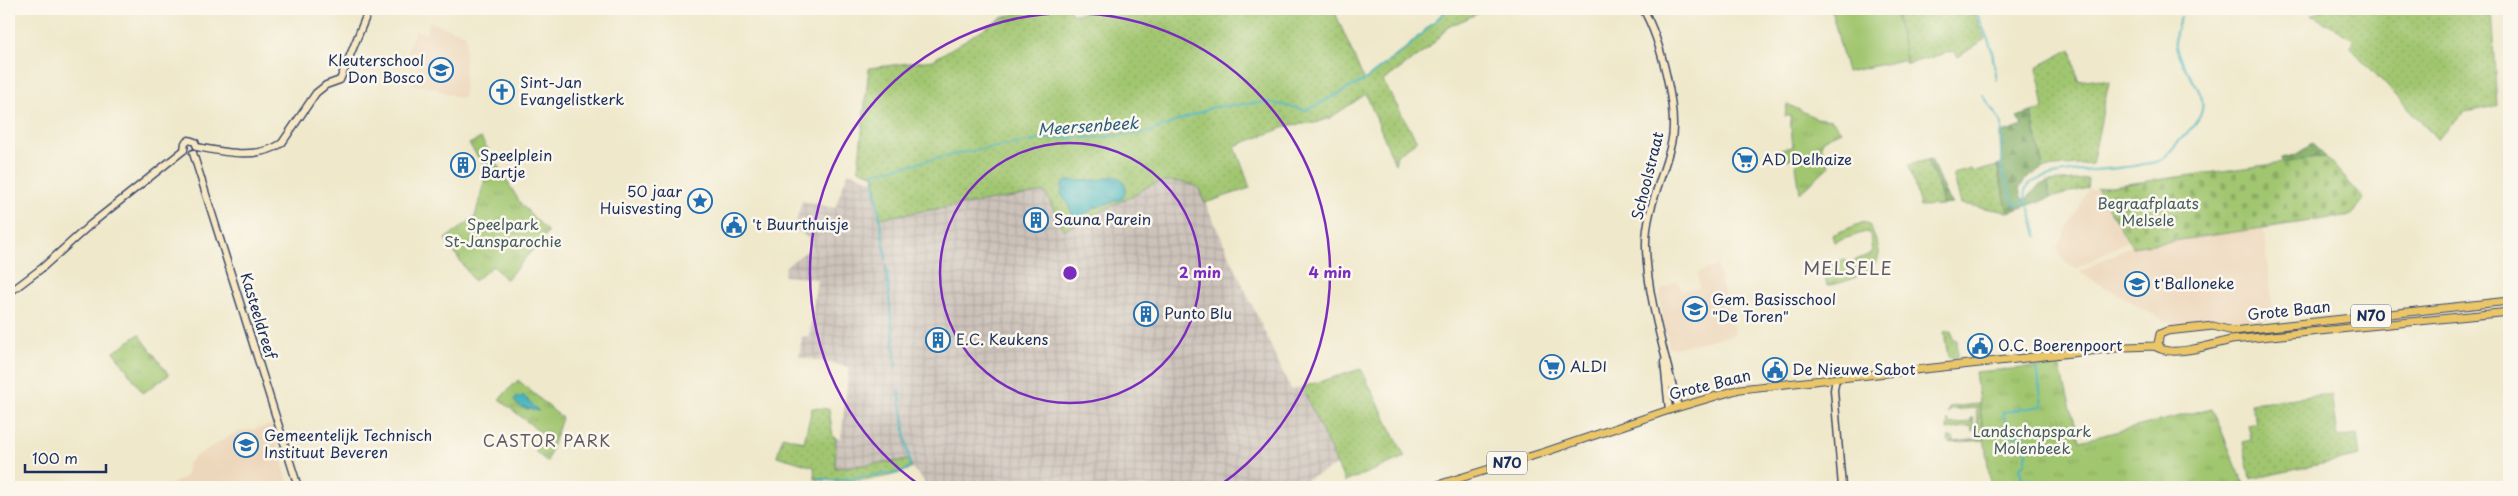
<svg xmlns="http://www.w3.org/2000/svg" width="2518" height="496" font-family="'Playpen Sans',sans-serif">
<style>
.built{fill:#edd7bb}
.industrial{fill:url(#industrial-grid)}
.grass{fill:url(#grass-dots);stroke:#5e7a67}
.forest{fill:url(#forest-firs);stroke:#4e6d60}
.cemetery{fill:url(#cemetery-stones);stroke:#5e7a67}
.park{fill:url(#park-tufts);stroke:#5e7a67}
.pitch{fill:#a1c670;stroke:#5e7a67}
.water{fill:url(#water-ripples);stroke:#30728e}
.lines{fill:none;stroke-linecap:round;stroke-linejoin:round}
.stream{stroke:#45b5bd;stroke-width:2}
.secondary-casing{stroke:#3b4b6e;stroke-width:9}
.primary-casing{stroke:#3b4b6e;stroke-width:9}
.secondary{stroke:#f7e8c3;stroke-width:6}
.primary{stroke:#ebc669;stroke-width:7}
.ring{fill:none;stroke:#7b2cbf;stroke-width:2.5}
.labels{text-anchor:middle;stroke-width:5;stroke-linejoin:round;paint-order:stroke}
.shield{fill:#fbf7ec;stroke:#5e6b89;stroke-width:1}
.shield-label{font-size:14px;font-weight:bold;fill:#1b2f5e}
.poi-label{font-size:15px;fill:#1b2f5e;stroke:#fbf7ec;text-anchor:start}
.street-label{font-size:15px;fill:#1b2f5e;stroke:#fbf7ec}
.park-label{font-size:15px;fill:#435c63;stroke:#fbf7ec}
.water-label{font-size:16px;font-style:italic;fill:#2a5e7f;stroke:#fbf7ec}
.neighbourhood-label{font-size:16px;letter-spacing:1px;fill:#5f5b67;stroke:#fbf7ec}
.quarter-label{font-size:18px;letter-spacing:1px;fill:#5f5b67;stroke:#fbf7ec}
.centre{fill:#7b2cbf;stroke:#fbf7ec;stroke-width:2.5}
.ring-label{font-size:15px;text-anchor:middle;font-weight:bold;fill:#7b2cbf;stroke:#fbf7ec;stroke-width:5;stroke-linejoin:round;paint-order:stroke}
</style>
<defs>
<pattern id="industrial-grid" width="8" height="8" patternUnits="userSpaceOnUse" patternTransform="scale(1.25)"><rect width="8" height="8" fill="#ccc2b9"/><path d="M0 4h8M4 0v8" fill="none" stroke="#afa7a1"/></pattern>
<pattern id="grass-dots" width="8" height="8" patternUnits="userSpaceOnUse" patternTransform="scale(1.25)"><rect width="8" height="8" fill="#a1c670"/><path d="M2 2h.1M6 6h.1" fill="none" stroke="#8aaa63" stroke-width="1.8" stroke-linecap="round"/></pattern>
<pattern id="forest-firs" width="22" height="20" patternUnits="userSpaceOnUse" patternTransform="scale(1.25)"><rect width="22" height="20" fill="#80ab62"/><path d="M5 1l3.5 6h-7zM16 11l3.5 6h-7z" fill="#688c54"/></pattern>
<pattern id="cemetery-stones" width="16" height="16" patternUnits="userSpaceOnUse" patternTransform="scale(1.25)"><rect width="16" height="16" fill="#a1c670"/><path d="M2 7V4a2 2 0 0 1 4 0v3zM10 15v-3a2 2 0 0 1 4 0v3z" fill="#8aaa63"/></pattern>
<pattern id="park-tufts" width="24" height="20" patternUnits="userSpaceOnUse" patternTransform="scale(1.25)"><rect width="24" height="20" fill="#a1c670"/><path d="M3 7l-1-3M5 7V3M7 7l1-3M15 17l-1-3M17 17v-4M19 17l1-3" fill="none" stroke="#8aaa63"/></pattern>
<pattern id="water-ripples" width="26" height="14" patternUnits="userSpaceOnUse" patternTransform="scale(1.25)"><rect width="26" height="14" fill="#45b5bd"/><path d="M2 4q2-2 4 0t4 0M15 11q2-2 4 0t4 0" fill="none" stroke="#39949d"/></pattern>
</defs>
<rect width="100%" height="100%" fill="#fbf7ec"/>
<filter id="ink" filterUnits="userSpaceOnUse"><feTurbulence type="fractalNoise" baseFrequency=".02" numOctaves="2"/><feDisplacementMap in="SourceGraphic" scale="10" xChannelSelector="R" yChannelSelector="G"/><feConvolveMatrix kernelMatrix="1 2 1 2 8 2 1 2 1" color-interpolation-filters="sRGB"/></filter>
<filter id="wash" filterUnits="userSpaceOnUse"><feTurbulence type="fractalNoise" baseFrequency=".0096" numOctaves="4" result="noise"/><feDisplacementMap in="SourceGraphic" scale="20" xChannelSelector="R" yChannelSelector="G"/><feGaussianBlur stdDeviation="1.12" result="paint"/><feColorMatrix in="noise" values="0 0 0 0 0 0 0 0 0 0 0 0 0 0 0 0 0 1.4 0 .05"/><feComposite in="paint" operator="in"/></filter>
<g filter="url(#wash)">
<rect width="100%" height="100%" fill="#efe8cb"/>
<path class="built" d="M 429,22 L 466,34 L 464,96 L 459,98 L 434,88 L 412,84 L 422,57 L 407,51 L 415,30 L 426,34 Z
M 2089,189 L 2095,189 L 2127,241 L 2075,269 L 2065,263 L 2057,247 Z
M 2263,228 L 2274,318 L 2233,323 L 2230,319 L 2176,325 L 2163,320 L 2079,272 L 2131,246 Z
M 1717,266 L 1735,334 L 1675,348 L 1669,347 L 1659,298 L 1661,290 L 1677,281 L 1682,291 L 1699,287 L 1698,273 Z
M 272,425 L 288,482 L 283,487 L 167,487 L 186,476 L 188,464 L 194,457 L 235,433 Z"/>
<path class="industrial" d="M 848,172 L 875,181 L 880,218 L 1045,192 L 1138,193 L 1147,186 L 1181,181 L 1198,187 L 1291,390 L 1302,387 L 1337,465 L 1291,487 L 927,487 L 923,480 L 912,468 L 909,460 L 835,468 L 836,438 L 841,438 L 849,367 L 799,357 L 802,336 L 809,337 L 817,279 L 784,276 L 786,266 L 811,248 L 808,238 L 794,228 L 802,201 L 835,208 Z"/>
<path class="grass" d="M 1032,9 L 1070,9 L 1072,14 L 1119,9 L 1257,9 L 1267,13 L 1270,9 L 1334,10 L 1364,80 L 1407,47 L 1447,9 L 1480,9 L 1479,13 L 1448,27 L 1428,49 L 1383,81 L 1417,141 L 1397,155 L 1395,164 L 1366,94 L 1330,118 L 1315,123 L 1291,125 L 1235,146 L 1250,188 L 1205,203 L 1198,187 C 1179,179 1154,179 1138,193 L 1064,230 L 1045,192 L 879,218 L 875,175 L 858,169 L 869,68 L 933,60 L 1001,18 Z
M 1895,9 L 1972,9 L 1985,39 L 1958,57 L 1954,51 L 1907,64 Z
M 2326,9 L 2491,9 L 2497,106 L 2465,112 L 2437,139 L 2350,47 L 2354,40 L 2312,15 Z
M 2071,49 L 2078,81 L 2093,79 L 2109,82 L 2092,164 L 2043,168 L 2031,112 L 2044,109 L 2037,67 Z
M 1927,160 L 1939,188 L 1943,205 L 1920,206 L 1909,165 Z
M 1997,166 L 2008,212 L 1961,204 L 1953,174 L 1972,169 L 1975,172 Z
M 2088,179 L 2087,188 L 2050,198 L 2048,182 Z
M 1952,331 L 1953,340 L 1957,340 L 1958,357 L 1948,357 L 1944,332 Z
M 1361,369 L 1405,457 L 1345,482 L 1302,387 Z
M 2331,394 L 2337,437 L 2357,434 L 2360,456 L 2250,479 L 2243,442 L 2251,440 L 2248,425 L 2256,423 L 2251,403 Z
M 1979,404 L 1985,440 L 1949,443 L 1948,438 L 1953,438 L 1954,442 L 1979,439 L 1976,408 L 1950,410 L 1948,414 L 1949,407 Z
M 812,408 L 829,409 L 833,437 L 836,438 L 835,468 L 909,460 L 912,468 C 890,480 840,484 815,479 L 814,467 L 777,456 L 783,436 L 804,442 Z
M 1971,418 L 1973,418 L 1974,430 L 1972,431 L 1971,426 L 1947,430 L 1948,420 L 1950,424 L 1971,422 Z"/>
<path class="forest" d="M 2031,112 L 2043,168 L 2025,180 L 2019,189 L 2022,199 L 2028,198 L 2038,186 L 2048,182 L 2050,198 L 2008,212 L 1997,166 L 2001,165 L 2000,134 L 2023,126 L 2017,117 Z
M 2312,144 L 2326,157 L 2282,163 L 2281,158 L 2295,155 Z
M 1931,159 L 1947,197 L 1952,204 L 1943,205 L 1939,188 L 1927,160 Z"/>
<path class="cemetery" d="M 2326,157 L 2364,199 L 2352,215 L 2132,247 L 2096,188 Z"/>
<path class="park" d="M 1787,104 L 1816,118 L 1832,120 L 1841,131 L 1824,139 L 1821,145 L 1829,166 L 1800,193 L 1795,158 L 1783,160 L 1780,149 L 1793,147 L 1790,116 L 1785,116 Z
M 481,138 L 521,204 L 548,232 L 506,280 L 493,266 L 474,281 L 445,239 L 475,217 L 487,170 L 469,144 Z
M 1864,222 L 1869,224 C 1872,233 1880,245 1879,254 C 1878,271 1842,285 1827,285 L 1822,264 L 1846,260 L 1849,263 L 1872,253 L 1870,235 L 1866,232 L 1834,242 L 1832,235 Z
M 139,334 L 169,375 L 143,393 L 114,352 Z
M 2059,365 L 2080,441 L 2212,408 L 2245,487 L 1991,487 L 1975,372 Z
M 518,380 L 562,418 L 547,462 L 535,451 L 545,436 L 499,399 Z"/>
<path class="pitch" d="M 1831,9 L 1895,9 L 1907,64 L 1902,60 L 1847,72 Z"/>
<path class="water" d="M 1113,176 C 1126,178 1129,189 1122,199 L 1094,208 L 1079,219 L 1072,216 L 1069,205 L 1061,194 L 1062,185 L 1066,181 L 1099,180 Z
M 524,396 L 539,411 L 522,408 L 514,401 L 516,397 Z"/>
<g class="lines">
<path class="stream" d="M 1975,9 L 1991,47 L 1997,80
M 1983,95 L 2002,124 L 2001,168 L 2014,204 L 2028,202 L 2037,236
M 2026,202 L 2025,191 L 2028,184 C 2061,167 2104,172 2140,165 C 2147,163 2157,163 2162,159 C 2169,154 2174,146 2180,140 C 2187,133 2196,124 2200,116 C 2215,84 2158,63 2181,18
M 886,259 L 873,173 L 965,152 L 1046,139 L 1102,137 L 1146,133 L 1214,107 L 1268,102 L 1307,110 L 1363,81 L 1406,49 L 1448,9
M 886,265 L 896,366
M 818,478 L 833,480 L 902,472 L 910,467 L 899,390
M 2022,481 L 2020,467 L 2025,463 L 2028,446 L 2022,435 L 2010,437 L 2008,435 L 2003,412 L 2042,406 L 2037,367
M 2022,481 L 2024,479 L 2032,480 L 2043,487
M 2017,487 L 2022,481"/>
</g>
</g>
<g filter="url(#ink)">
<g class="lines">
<defs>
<path id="secondary" d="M 1643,9 C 1660,38 1679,111 1671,144 C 1663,178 1645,211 1646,247 C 1647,298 1666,357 1678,407
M 197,147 C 223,152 259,160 282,143 L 316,93 L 326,85 L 340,80 L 369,9
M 184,150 L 185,143 L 189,140 L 195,142 L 197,147
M 193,153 L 298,487
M 9,293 L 42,268 L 91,224 L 184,150
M 1664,362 L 1669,410
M 1836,378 L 1834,390 L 1842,487"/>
<path id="primary" d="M 2509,301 L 2233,331 L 2213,326 L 2167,331 L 2160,334 L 2158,343 L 2161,349 C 2177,356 2214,344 2231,340 L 2509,312
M 1431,487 L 1545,452 L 1669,410 L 1740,389 L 2126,347 L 2154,346 L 2161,349"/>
</defs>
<use href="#secondary" class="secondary-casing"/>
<use href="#primary" class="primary-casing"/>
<use href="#secondary" class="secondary"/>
<use href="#primary" class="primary"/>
</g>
</g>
<g class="ring">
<circle cx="1070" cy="273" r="130"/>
<path d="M921 486A260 260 0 1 1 1219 486"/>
</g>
<defs>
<symbol id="school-ring" viewBox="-11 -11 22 22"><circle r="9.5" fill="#fbf7ec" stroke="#1f6fb2" stroke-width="1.5"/><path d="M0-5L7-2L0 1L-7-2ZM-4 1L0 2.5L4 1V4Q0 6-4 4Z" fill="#1f6fb2"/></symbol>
<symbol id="church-ring" viewBox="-11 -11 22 22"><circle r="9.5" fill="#fbf7ec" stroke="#1f6fb2" stroke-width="1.5"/><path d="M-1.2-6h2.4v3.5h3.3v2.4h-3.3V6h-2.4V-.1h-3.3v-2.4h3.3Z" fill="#1f6fb2"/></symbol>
<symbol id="supermarket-ring" viewBox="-11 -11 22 22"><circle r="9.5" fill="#fbf7ec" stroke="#1f6fb2" stroke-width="1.5"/><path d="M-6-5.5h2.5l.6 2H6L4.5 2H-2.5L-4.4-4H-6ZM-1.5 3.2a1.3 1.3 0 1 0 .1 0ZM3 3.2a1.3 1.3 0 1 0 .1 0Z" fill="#1f6fb2"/></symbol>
<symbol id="building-ring" viewBox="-11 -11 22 22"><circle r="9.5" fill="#fbf7ec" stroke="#1f6fb2" stroke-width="1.5"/><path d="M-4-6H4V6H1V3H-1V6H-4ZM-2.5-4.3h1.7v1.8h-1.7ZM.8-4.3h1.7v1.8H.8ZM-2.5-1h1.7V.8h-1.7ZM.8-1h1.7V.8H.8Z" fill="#1f6fb2"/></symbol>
<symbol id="sight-ring" viewBox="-11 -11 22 22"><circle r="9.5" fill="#fbf7ec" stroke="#1f6fb2" stroke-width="1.5"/><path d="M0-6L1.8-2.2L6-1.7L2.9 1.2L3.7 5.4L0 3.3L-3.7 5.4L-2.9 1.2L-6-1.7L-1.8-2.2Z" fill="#1f6fb2"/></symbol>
<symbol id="civic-ring" viewBox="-11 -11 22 22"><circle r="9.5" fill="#fbf7ec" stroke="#1f6fb2" stroke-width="1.5"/><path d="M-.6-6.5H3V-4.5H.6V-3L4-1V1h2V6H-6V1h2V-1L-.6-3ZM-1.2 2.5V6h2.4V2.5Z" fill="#1f6fb2"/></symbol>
</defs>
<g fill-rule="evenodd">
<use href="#school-ring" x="427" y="56" width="28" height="28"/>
<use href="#church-ring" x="488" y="78" width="28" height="28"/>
<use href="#supermarket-ring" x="1731" y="146" width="28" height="28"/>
<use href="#building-ring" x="449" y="151" width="28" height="28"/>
<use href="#sight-ring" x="686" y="187" width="28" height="28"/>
<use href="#building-ring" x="1022" y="206" width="28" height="28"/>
<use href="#civic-ring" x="720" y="211" width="28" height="28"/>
<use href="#school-ring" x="2123" y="270" width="28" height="28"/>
<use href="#school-ring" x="1681" y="295" width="28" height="28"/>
<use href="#building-ring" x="1132" y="300" width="28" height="28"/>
<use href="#building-ring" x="924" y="326" width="28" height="28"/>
<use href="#civic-ring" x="1966" y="332" width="28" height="28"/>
<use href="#supermarket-ring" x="1538" y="353" width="28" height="28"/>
<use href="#civic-ring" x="1761" y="356" width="28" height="28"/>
<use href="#school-ring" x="232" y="431" width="28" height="28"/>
</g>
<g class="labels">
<g class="shield">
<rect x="2351" y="304.5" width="40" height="23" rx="4"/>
<rect x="1487" y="451.5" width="40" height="23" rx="4"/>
</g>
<g class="shield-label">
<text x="2371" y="321">N70</text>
<text x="1507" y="468">N70</text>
</g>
<g class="poi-label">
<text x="424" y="66" text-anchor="end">Kleuterschool<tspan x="424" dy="17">Don Bosco</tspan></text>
<text x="520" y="88">Sint-Jan<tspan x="520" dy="17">Evangelistkerk</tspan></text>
<text x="480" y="161">Speelplein<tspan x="480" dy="17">Bartje</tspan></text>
<text x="1762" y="165">AD Delhaize</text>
<text x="682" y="197" text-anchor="end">50 jaar<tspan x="682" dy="17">Huisvesting</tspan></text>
<text x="1054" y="225">Sauna Parein</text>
<text x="752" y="230">'t Buurthuisje</text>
<text x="2154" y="289">t'Balloneke</text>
<text x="1712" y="305">Gem. Basisschool<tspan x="1712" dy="17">"De Toren"</tspan></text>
<text x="1164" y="319">Punto Blu</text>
<text x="956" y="345">E.C. Keukens</text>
<text x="1998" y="351">O.C. Boerenpoort</text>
<text x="1570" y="372">ALDI</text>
<text x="1792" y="375">De Nieuwe Sabot</text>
<text x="264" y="441">Gemeentelijk Technisch<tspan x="264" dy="17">Instituut Beveren</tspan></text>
</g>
<g class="street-label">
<text transform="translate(1648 176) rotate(-76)" y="5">Schoolstraat</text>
<text transform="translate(2289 311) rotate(-6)" y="5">Grote Baan</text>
<text transform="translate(258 316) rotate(73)" y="5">Kasteeldreef</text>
<text transform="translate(1710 385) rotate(-14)" y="5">Grote Baan</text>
</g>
<g class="park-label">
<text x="2148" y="209">Begraafplaats<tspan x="2148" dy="17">Melsele</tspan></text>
<text x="503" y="230">Speelpark<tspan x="503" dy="17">St-Jansparochie</tspan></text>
<text x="2032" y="437">Landschapspark<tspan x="2032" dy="17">Molenbeek</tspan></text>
</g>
<g class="water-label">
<text transform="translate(1088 126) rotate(-4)" y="6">Meersenbeek</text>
</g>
<g class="neighbourhood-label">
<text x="547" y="447">CASTOR PARK</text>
</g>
<g class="quarter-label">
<text x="1848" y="275">MELSELE</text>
</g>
</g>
<circle cx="1070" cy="273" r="8" class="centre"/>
<g class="ring-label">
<text x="1200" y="278">2 min</text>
<text x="1330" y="278">4 min</text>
</g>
<rect width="2518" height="496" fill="none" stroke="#fbf7ec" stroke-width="30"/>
<path d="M25 464v8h81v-8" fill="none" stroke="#1b2f5e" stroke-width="2.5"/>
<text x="32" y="464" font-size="15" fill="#1b2f5e" stroke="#fbf7ec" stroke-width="4" paint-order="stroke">100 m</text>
</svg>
